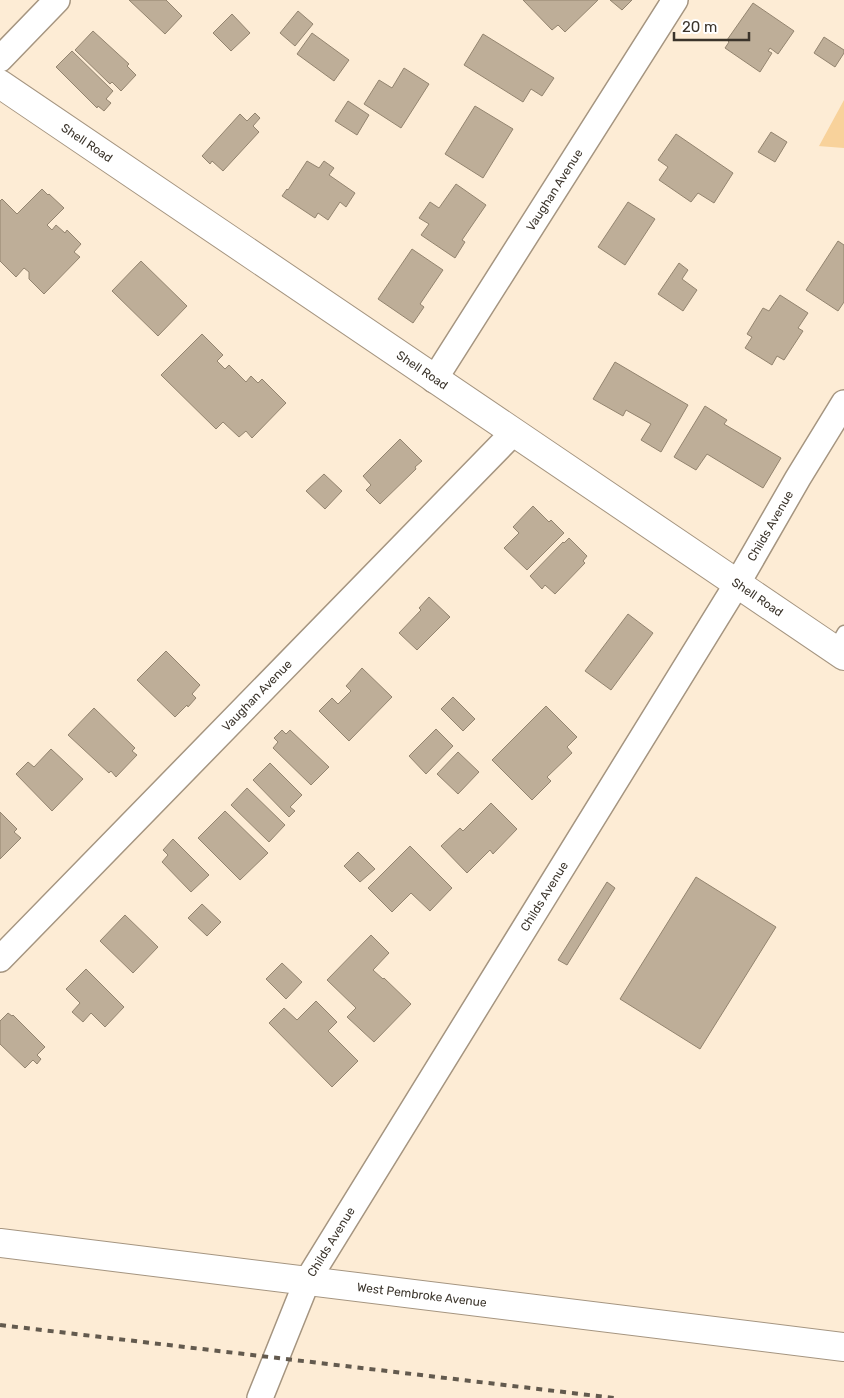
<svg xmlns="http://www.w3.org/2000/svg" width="844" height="1398" font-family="Rubik,sans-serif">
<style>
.green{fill:#f8d29b}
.building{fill:#beae98;stroke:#93846f}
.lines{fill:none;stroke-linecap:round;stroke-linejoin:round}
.lane-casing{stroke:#a59580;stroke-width:15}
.street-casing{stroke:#a59580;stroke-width:28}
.secondary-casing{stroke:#a59580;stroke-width:30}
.lane{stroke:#fff;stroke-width:12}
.street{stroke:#fff;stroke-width:25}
.secondary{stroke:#fff;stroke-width:28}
.rail{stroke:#635a4e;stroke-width:4;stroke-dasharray:6 6;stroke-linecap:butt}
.labels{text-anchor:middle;stroke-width:5;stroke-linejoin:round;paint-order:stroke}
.street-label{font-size:12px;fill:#3b342b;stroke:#fff}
</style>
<rect width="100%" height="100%" fill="#fdecd5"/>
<path class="green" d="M 844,100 L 844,148 L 818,146 L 819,146 Z"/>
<path class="building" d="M 129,0 L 166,0 L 182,16 L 165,34 Z
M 523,0 L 598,0 L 565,32 L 558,25 L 552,30 Z
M 610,0 L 632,0 L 622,10 Z
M 753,3 L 794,31 L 778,54 L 770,48 L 768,51 L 772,53 L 760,72 L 725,48 L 729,42 L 727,40 Z
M 298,11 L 313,24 L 295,46 L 280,33 Z
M 232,14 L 250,33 L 231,51 L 213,33 Z
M 93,31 L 129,64 L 127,66 L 136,75 L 121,91 L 112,82 L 110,84 L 75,50 Z
M 312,33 L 349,60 L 334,81 L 297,54 Z
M 483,34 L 554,78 L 542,96 L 531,89 L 523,102 L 464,65 Z
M 824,37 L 844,50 L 844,53 L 835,67 L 814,53 Z
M 72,51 L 113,91 L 106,99 L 111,103 L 104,111 L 98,106 L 97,108 L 56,67 Z
M 404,68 L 429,84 L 401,128 L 364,104 L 379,80 L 392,88 Z
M 348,101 L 369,115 L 357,135 L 335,121 Z
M 475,106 L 513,129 L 483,178 L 445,154 Z
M 255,113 L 260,118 L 253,126 L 259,132 L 223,171 L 212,161 L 210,164 L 202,156 L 240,114 L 247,121 Z
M 771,132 L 787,142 L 775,162 L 758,152 Z
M 676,134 L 733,173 L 714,203 L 698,193 L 691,202 L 659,180 L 668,167 L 658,160 Z
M 307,161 L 319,168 L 324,161 L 334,168 L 329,175 L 355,193 L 346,207 L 340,202 L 328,220 L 318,213 L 315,218 L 282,196 L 287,189 L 288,190 Z
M 456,184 L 486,205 L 462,240 L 465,242 L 455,258 L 421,235 L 429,224 L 419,218 L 430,202 L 439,208 Z
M 42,189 L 48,195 L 49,194 L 64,208 L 47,225 L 52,230 L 56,225 L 65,233 L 67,230 L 81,244 L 74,252 L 80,257 L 44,294 L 29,279 L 29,272 L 24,268 L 16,277 L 0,261 L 0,201 L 2,199 L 17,214 Z
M 628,202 L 655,219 L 625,265 L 598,247 Z
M 838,241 L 844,245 L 844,302 L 838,311 L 806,290 Z
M 412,249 L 443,270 L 420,304 L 424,307 L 413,323 L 378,299 Z
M 141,261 L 187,306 L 158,336 L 112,291 Z
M 679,263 L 688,270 L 682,279 L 697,290 L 683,311 L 658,294 Z
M 780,295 L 808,313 L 798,328 L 803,331 L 784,360 L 777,356 L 772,365 L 745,348 L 752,337 L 747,334 L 763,308 L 769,311 Z
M 202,334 L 223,355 L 217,361 L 225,369 L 229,365 L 246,382 L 251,376 L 258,383 L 262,379 L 286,403 L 252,438 L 246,431 L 239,437 L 223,422 L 216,429 L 161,375 Z
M 615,362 L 688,405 L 661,452 L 641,440 L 651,424 L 626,410 L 623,416 L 593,399 Z
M 705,406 L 727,420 L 724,424 L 781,458 L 763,488 L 707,454 L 696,470 L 674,457 Z
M 400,439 L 422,461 L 415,467 L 416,469 L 380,504 L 366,490 L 371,485 L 363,476 Z
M 324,474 L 342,491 L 325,509 L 306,491 Z
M 533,506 L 549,522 L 551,520 L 564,533 L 527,570 L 504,548 L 519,533 L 513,527 Z
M 569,538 L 587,556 L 583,561 L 585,563 L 555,594 L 545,585 L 542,589 L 530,576 L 563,542 L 564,543 Z
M 429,597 L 450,617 L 417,650 L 399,633 L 421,610 L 419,608 Z
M 628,614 L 653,633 L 611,690 L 585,671 Z
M 166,651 L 200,685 L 192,694 L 196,698 L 188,707 L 187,705 L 175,717 L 137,680 Z
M 362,668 L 392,697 L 349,741 L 319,711 L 332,698 L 338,704 L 351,691 L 346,686 Z
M 453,697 L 475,719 L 463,731 L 441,709 Z
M 546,706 L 577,737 L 567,747 L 572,753 L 547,777 L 551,781 L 532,800 L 492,760 Z
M 94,708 L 135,748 L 132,751 L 137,755 L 116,777 L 111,771 L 109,773 L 68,735 Z
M 436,729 L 453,746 L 426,774 L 409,756 Z
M 282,730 L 286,734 L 290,730 L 329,767 L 311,785 L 273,748 L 278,742 L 274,738 Z
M 51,749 L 83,779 L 52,811 L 16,774 L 28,762 L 34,767 Z
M 458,752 L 479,772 L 458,794 L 437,774 Z
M 270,763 L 302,795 L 290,807 L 295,811 L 289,817 L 253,780 Z
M 247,788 L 285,825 L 269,842 L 231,805 Z
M 491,803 L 517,829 L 493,854 L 490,850 L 467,873 L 441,846 L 460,828 L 463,831 Z
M 225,811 L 268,853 L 240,880 L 198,838 Z
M 0,812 L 17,829 L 14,832 L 21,838 L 0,859 Z
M 173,839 L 209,875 L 191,892 L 162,862 L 168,855 L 163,850 Z
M 410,846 L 452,888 L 430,911 L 411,893 L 392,912 L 368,888 Z
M 358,852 L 375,869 L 360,882 L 344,866 Z
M 696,877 L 776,927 L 700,1049 L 620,999 Z
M 607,882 L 615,888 L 567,965 L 558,960 Z
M 202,904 L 221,922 L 207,936 L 188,918 Z
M 125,915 L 158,947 L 133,973 L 100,941 Z
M 371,935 L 389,953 L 373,970 L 383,979 L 384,978 L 411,1004 L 374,1042 L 347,1017 L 356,1008 L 327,980 Z
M 282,963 L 302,982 L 286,999 L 266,979 Z
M 86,969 L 124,1007 L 105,1027 L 91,1013 L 83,1022 L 72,1012 L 80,1003 L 66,989 Z
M 316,1001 L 337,1022 L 328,1031 L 358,1061 L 332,1087 L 269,1023 L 284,1008 L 297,1020 Z
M 8,1013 L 12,1016 L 13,1015 L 45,1047 L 37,1055 L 41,1059 L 37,1064 L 33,1060 L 25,1068 L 0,1044 L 0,1021 Z"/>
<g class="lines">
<defs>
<path id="lane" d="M 834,649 L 844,632"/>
<g id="street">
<path d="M 0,59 L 57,0"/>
<path id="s1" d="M 434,380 L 675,0"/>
<path id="s2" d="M 0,959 L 513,433"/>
<path id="s3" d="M 260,1398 L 307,1281 L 737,584 L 798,478 L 844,403"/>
</g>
<g id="secondary">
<path id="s4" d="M 0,84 L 844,656"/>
<path id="s5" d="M 0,1243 L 844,1347"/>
</g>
</defs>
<use href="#lane" class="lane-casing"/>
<use href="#street" class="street-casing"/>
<use href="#secondary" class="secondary-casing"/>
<use href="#lane" class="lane"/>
<use href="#street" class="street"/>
<use href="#secondary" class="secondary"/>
<path class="rail" d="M 0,1325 L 614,1398"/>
</g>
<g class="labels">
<g class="street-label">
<text dy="4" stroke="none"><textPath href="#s4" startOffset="105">Shell Road</textPath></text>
<text dy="4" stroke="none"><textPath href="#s1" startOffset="225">Vaughan Avenue</textPath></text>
<text dy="4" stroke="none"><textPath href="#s4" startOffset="510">Shell Road</textPath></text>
<text dy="4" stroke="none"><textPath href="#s3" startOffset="1012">Childs Avenue</textPath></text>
<text dy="4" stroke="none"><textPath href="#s4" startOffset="915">Shell Road</textPath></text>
<text dy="4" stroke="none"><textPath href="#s2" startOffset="368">Vaughan Avenue</textPath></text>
<text dy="4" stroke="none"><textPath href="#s3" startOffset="578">Childs Avenue</textPath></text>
<text dy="4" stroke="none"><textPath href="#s3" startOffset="172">Childs Avenue</textPath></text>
<text dy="4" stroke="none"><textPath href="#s5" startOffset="425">West Pembroke Avenue</textPath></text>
</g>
</g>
<path d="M674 32v8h75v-8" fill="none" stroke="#3b342b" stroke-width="2.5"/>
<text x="682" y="32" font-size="15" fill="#3b342b" stroke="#ffffff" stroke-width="4" paint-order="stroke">20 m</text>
</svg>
